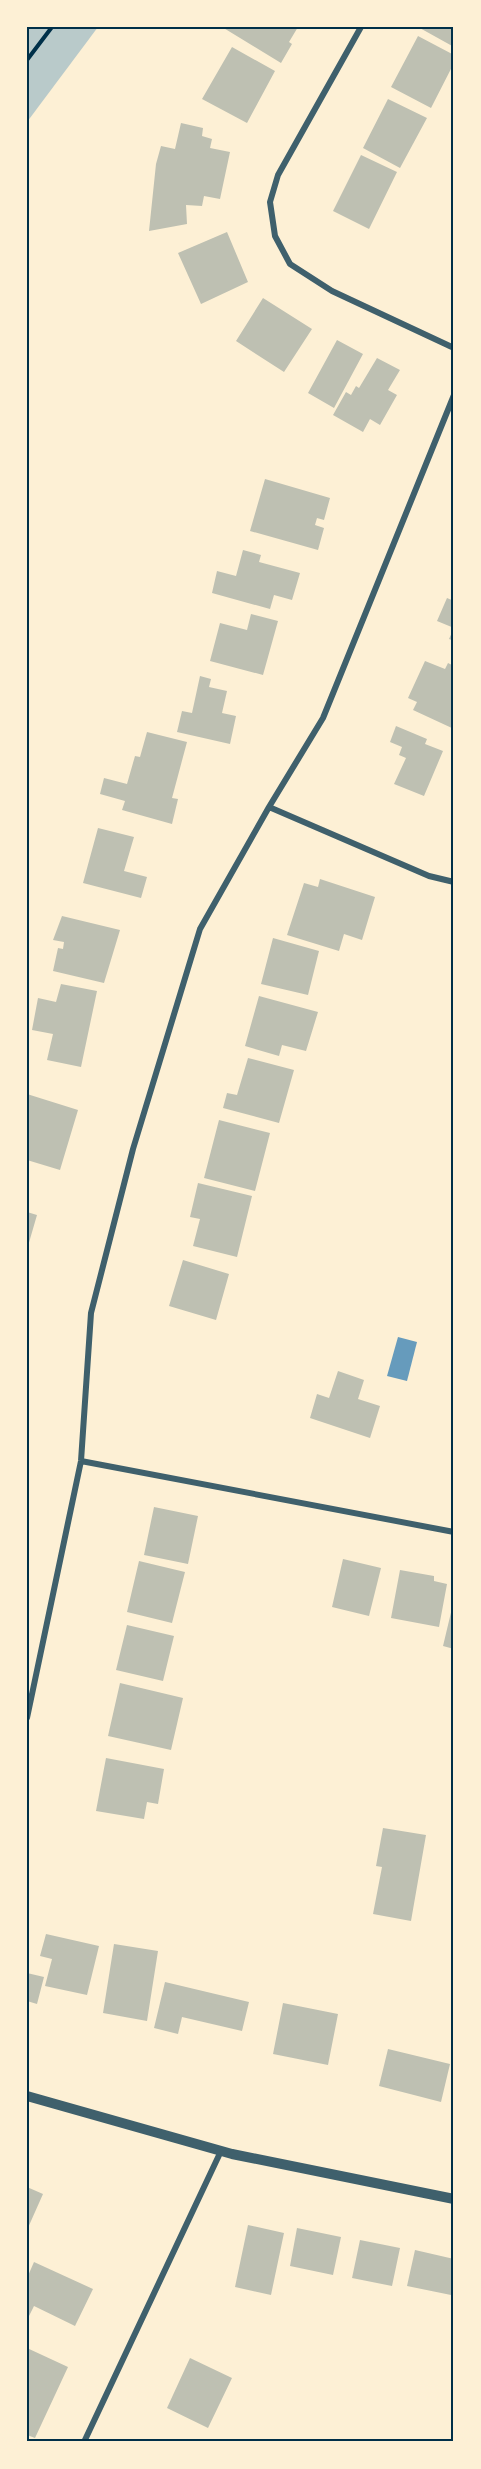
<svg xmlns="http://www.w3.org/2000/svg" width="481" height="2469" font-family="'Sofia Sans Condensed',sans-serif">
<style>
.green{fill:#b9caca}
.water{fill:#669bbc}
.building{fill:#bec0b2}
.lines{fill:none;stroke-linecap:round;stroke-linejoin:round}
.path{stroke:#003049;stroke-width:4}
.minor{stroke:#3f606c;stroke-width:6}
.tertiary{stroke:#3f606c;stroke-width:10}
.neatline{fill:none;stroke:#003049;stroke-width:2}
</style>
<rect width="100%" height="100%" fill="#fdf0d5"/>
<path class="green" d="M 27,27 L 98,27 L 27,122 Z"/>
<path class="water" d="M 398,1337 L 417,1342 L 407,1381 L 387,1376 Z"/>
<path class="building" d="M 222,27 L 298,27 L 289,42 L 292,44 L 281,63 Z
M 418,27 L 454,27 L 454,47 Z
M 418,36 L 454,55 L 454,63 L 431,108 L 391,87 Z
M 232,47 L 275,71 L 247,123 L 202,99 Z
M 388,99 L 427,118 L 400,168 L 363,148 Z
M 181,123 L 203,128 L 202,136 L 212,139 L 210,148 L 230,152 L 220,199 L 204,196 L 202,206 L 186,205 L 187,224 L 149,231 L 156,164 L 161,146 L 175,149 Z
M 361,155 L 397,172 L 369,229 L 333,211 Z
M 227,232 L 248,282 L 201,304 L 178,253 Z
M 263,298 L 312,329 L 284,372 L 236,341 Z
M 337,340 L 363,354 L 334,408 L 308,393 Z
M 377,358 L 400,370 L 388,390 L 397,395 L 380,425 L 370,419 L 363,432 L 333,415 L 346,392 L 351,395 L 356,386 L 359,388 Z
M 265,479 L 330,498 L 324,520 L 317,518 L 315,525 L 324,528 L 318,550 L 250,531 Z
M 243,550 L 261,555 L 259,562 L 300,573 L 292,600 L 274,595 L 270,609 L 212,593 L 217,571 L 236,576 Z
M 447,598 L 454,601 L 454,641 L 449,639 L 454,628 L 437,621 Z
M 251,614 L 278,621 L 263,675 L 210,661 L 220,623 L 247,630 Z
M 425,661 L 445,669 L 448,663 L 454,666 L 454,729 L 413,710 L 417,702 L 408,698 Z
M 200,676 L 211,679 L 209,687 L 227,691 L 222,713 L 236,716 L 230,744 L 177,732 L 182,711 L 192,713 Z
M 396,726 L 427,739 L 425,744 L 443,751 L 424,796 L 394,784 L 406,758 L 399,755 L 402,747 L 390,742 Z
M 147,732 L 187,742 L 172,798 L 178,799 L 172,824 L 122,810 L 125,801 L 100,794 L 104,778 L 127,784 L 135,756 L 140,757 Z
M 98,828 L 134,837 L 124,871 L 147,877 L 141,898 L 83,883 Z
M 320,879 L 375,897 L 362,940 L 344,934 L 339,951 L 287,935 L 304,883 L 318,887 Z
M 62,916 L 120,930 L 104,983 L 53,971 L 58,948 L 63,949 L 64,942 L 53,940 Z
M 273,938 L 319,951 L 308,995 L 261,984 Z
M 61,984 L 97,991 L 81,1067 L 47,1060 L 53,1034 L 32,1030 L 38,998 L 56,1002 Z
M 259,996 L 318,1012 L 306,1051 L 282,1045 L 279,1056 L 245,1046 Z
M 248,1058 L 294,1070 L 279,1123 L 223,1108 L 227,1093 L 237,1095 Z
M 27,1094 L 78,1110 L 60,1170 L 27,1160 Z
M 219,1120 L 270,1133 L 255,1191 L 204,1178 Z
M 198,1183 L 252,1196 L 237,1257 L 193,1246 L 200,1219 L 190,1217 Z
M 27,1212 L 37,1215 L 28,1246 L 27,1246 Z
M 183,1260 L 229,1274 L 216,1320 L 169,1306 Z
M 338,1371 L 364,1380 L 358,1399 L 380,1406 L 370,1438 L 310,1418 L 317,1394 L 329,1398 Z
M 154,1507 L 198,1516 L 188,1564 L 144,1555 Z
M 343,1559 L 381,1568 L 369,1616 L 332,1607 Z
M 139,1561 L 185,1572 L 172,1623 L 127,1612 Z
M 400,1570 L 434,1576 L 434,1581 L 447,1584 L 439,1627 L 391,1618 Z
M 453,1604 L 454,1605 L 454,1649 L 443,1646 Z
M 127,1625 L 174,1636 L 163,1681 L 116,1670 Z
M 120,1683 L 183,1698 L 171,1750 L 108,1736 Z
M 106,1758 L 164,1769 L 158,1804 L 147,1802 L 144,1819 L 96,1811 Z
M 383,1828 L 426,1835 L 411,1921 L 373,1914 L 382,1867 L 376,1866 Z
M 46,1934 L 99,1946 L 87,1995 L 45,1986 L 52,1959 L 40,1956 Z
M 114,1944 L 158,1951 L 147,2021 L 103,2013 Z
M 27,1973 L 44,1977 L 37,2004 L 27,2001 Z
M 165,1982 L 249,2002 L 242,2031 L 182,2017 L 178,2034 L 154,2028 Z
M 283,2003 L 338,2014 L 328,2065 L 273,2054 Z
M 388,2049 L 450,2064 L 441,2102 L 379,2086 Z
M 27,2187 L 43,2194 L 27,2230 Z
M 248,2225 L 284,2233 L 271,2295 L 235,2287 Z
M 297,2228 L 341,2237 L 333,2275 L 290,2266 Z
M 360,2240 L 400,2248 L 392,2286 L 352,2278 Z
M 415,2250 L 454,2259 L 454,2281 L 451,2295 L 407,2286 Z
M 34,2262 L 93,2289 L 75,2326 L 34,2306 L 27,2320 L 27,2278 Z
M 27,2348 L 68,2367 L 35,2438 L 27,2435 Z
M 190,2358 L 232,2378 L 208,2428 L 167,2408 Z"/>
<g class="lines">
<path class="path" d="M 27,60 L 52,27"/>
<path class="minor" d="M 361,27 L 278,175 L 270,202 L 275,236 L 290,264 L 332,291 L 454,348
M 269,807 L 429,876 L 454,882
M 81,1461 L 454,1532
M 27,1718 L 81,1461 L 91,1313 L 133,1149 L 200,929 L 269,807 L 323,718 L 454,395
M 84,2442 L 221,2151"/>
<path class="tertiary" d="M 27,2096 L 232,2154 L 454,2199"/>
</g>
<rect width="481" height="2469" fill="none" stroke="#fdf0d5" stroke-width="57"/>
<rect x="28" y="28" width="424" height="2412" class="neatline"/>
</svg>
